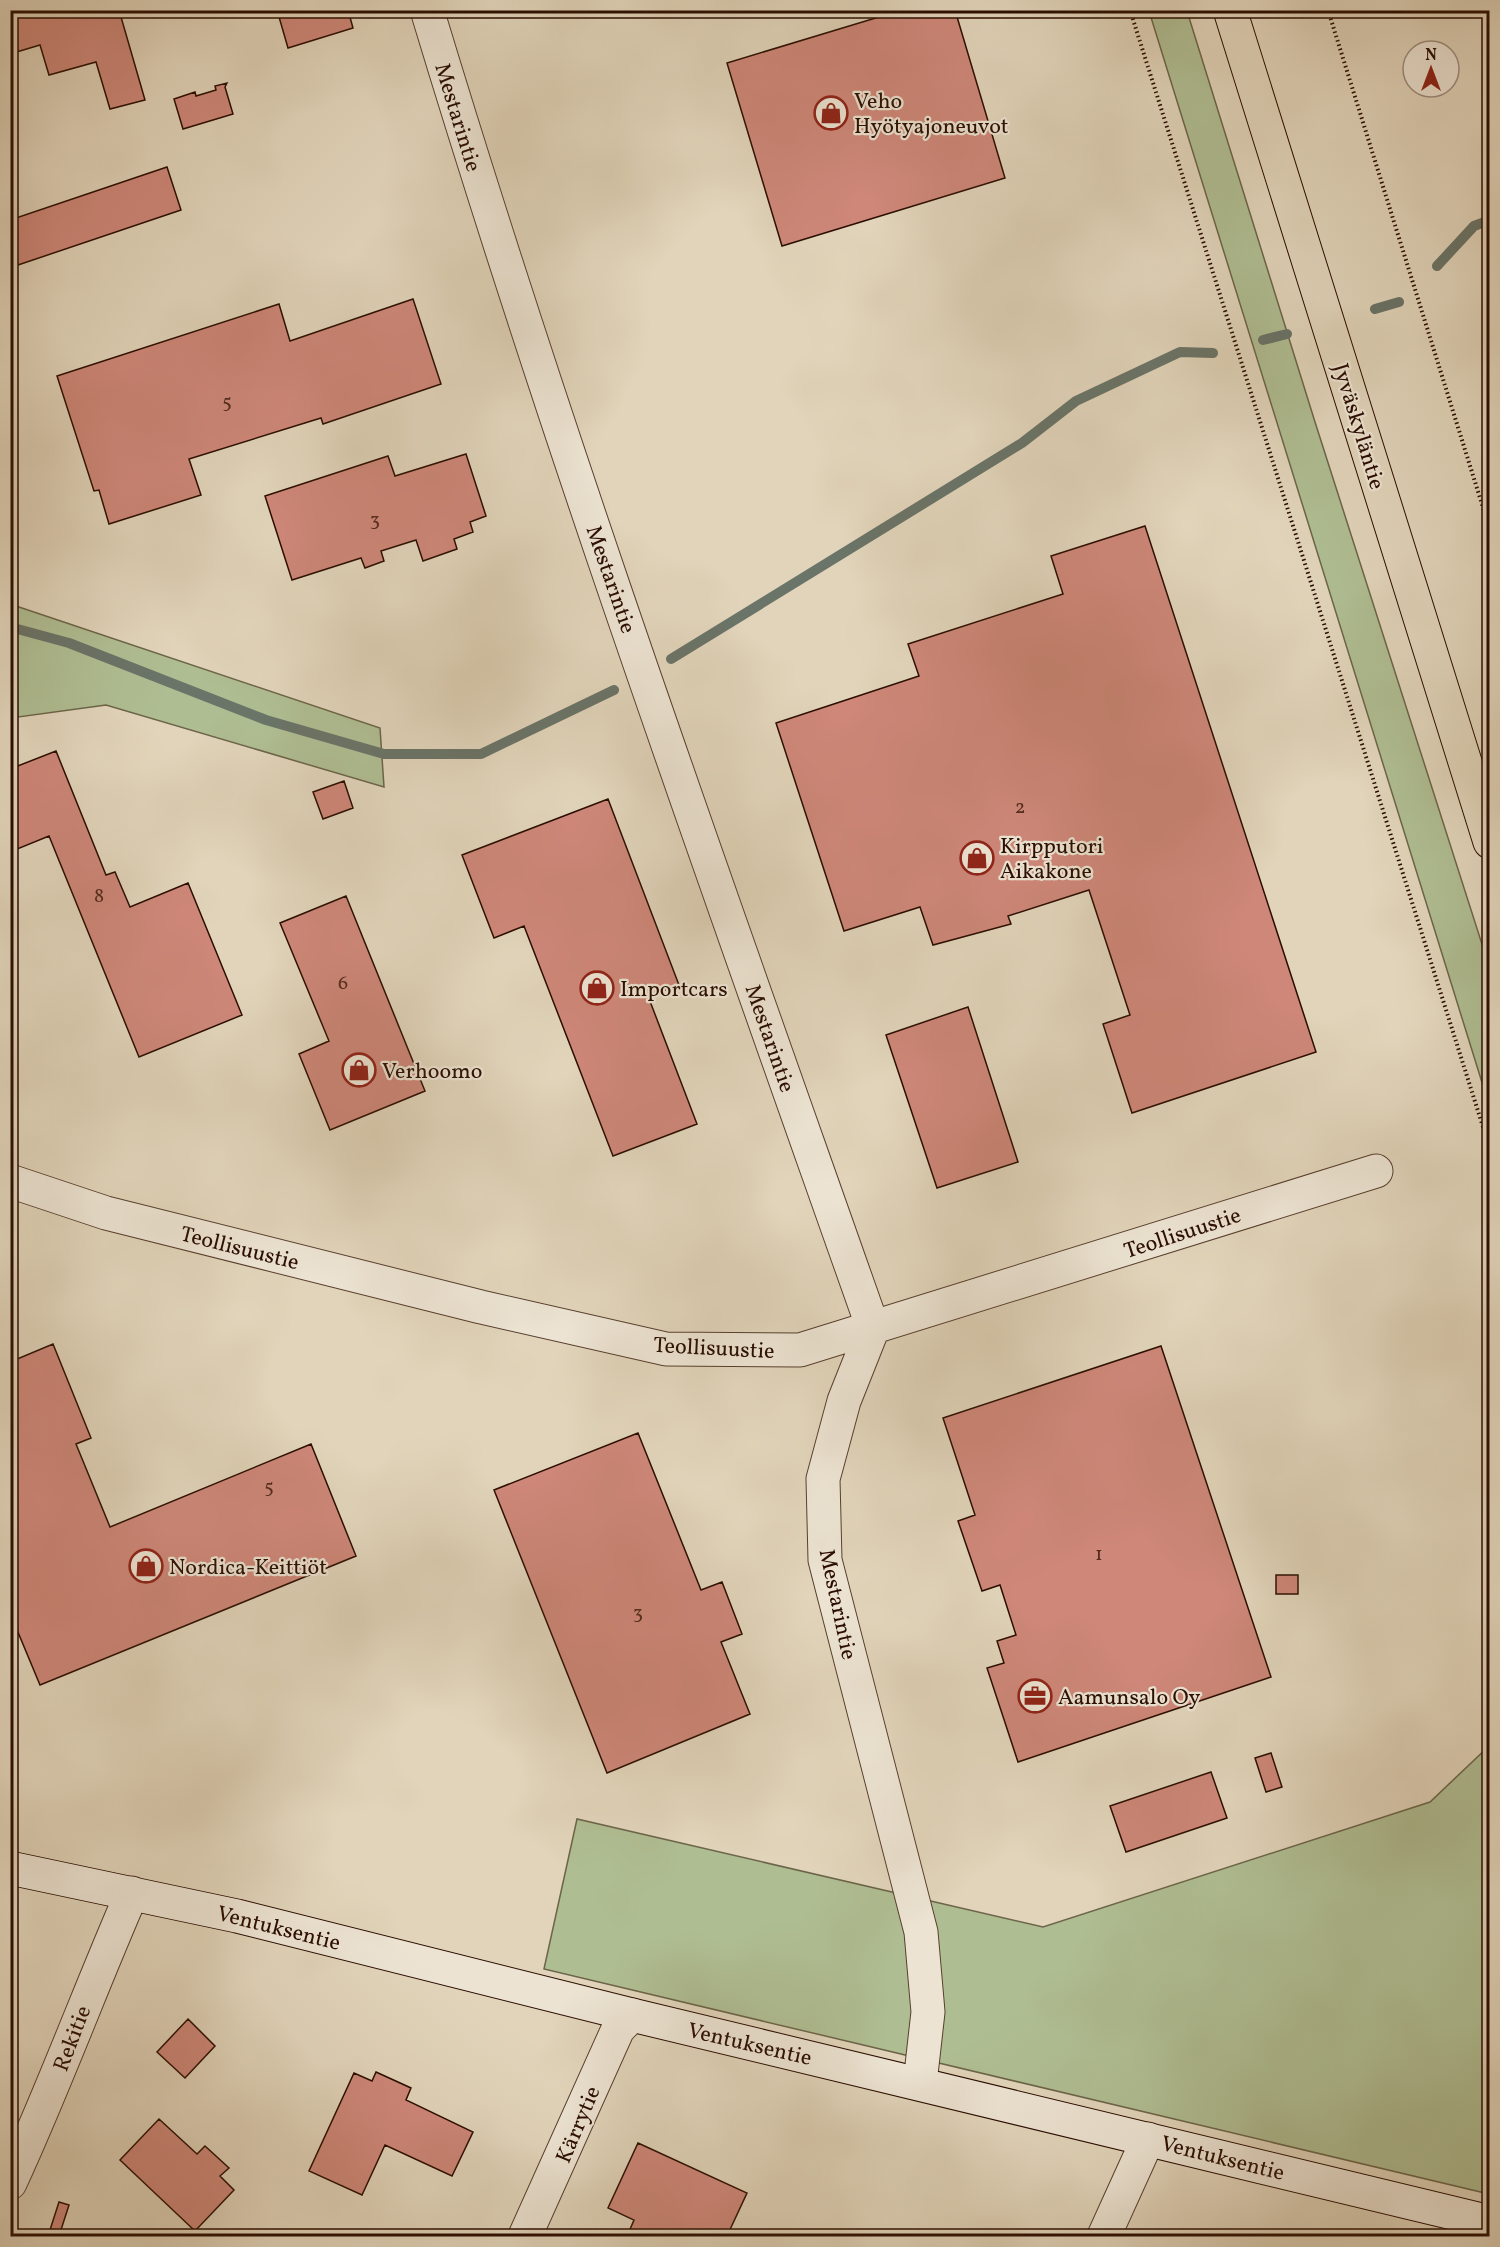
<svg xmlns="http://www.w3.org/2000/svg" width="1500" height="2247" font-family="Vollkorn,serif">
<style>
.green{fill:#afbd92;stroke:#6c6549;stroke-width:1.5}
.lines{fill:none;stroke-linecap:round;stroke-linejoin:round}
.stream{stroke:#6a7468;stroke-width:10}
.building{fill:#ce8779;stroke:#2a0d00;stroke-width:1.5}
.minor-casing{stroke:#583f2e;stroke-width:35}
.secondary-casing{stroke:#2a0d00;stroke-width:35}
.trunk-casing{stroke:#2a0d00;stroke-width:35}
.path{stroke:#2a0d00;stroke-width:4;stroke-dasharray:1.5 3;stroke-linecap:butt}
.minor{stroke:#ece3d2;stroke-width:33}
.secondary{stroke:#ece3d2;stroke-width:33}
.trunk{stroke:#e1d4ba;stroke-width:33}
.labels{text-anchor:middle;stroke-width:4.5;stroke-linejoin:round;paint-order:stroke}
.number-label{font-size:20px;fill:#532c1e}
.poi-label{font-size:22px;fill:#2a0d00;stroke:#ece3d2;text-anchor:start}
.street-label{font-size:22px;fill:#2a0d00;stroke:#ece3d2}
</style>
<rect width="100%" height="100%" fill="#e1d4ba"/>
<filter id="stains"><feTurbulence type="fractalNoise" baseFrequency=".00333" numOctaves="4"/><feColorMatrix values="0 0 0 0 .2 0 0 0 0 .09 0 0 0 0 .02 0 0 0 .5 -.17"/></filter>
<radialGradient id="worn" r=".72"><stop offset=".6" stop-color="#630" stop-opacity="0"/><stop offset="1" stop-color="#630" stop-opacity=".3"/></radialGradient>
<path class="green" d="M 1149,11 L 1187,11 L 1315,422 L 1489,966 L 1489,1105 Z
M 10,604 L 380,728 L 384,787 L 106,705 L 11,718 Z
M 1489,1746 L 1489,2194 L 544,1969 L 577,1819 L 1043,1927 L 1430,1802 Z"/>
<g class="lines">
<path class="stream" d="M 1437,266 L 1474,226 L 1490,220
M 1375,309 L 1399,302
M 1263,340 L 1287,334
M 10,627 L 69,643 L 266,720 L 384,754 L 481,754 L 614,690
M 671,659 L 1022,443 L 1076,401 L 1180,352 L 1213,353"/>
</g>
<path class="building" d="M 10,10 L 119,10 L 145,100 L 110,109 L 96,62 L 49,75 L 40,45 L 10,54 Z
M 277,10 L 348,10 L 353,28 L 288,48 Z
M 902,10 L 955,10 L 1005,178 L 782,246 L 727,63 Z
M 227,83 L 225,87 L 233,114 L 183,129 L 174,99 L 195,92 L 196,96 L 216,90 L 215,86 Z
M 167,167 L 181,210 L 18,265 L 10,242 L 10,220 Z
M 413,299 L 441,384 L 323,424 L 321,418 L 189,459 L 201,495 L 109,524 L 99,490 L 94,491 L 57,376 L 279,304 L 290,341 Z
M 466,454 L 486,516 L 470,522 L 473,532 L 454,539 L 457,549 L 423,561 L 416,540 L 381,551 L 384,561 L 365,568 L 361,558 L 292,580 L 265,496 L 388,456 L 395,476 Z
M 1145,526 L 1316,1052 L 1132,1113 L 1103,1024 L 1130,1015 L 1089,890 L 1008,916 L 1011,924 L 933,945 L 920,907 L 844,931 L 776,723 L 919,676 L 908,644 L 1063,594 L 1051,556 Z
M 56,751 L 106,875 L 115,872 L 130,907 L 188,883 L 242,1015 L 139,1057 L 49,836 L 10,852 L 10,769 Z
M 344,781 L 353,808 L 323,819 L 313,792 Z
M 608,799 L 679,985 L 648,996 L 697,1124 L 613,1156 L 524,926 L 494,938 L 462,855 Z
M 346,896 L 425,1091 L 330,1130 L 299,1054 L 329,1041 L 280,923 Z
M 968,1007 L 1018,1162 L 937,1188 L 886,1035 Z
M 53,1344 L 91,1438 L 76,1444 L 110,1527 L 311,1444 L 356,1556 L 40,1685 L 10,1613 L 10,1362 Z
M 1161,1346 L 1271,1677 L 1018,1762 L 987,1668 L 1004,1663 L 997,1641 L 1016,1635 L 1000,1585 L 982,1591 L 958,1521 L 975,1515 L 943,1418 Z
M 638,1433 L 701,1590 L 722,1582 L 742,1634 L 721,1642 L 750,1714 L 607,1773 L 494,1490 Z
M 1276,1575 L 1298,1575 L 1298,1594 L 1276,1594 Z
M 1271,1753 L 1282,1787 L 1266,1792 L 1255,1758 Z
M 1211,1772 L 1227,1818 L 1126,1852 L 1110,1806 Z
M 188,2019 L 215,2046 L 185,2078 L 157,2052 Z
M 376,2072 L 411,2088 L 406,2100 L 473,2132 L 452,2176 L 385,2145 L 362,2195 L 309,2171 L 354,2073 L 372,2081 Z
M 159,2119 L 197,2154 L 205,2146 L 229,2168 L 220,2176 L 234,2190 L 195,2231 L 120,2160 Z
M 638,2143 L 747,2193 L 727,2236 L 627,2236 L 634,2220 L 608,2208 Z
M 59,2202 L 69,2205 L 59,2236 L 49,2233 Z"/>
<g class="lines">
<defs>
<path id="minor" d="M 427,10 C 561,454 719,891 873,1328 L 844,1401 L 823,1479 L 825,1560 L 921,1932 L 928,2012 L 920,2083
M 10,1181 L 106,1213 L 481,1307 L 666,1349 L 800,1350 L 1376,1171
M 10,2183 C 54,2088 90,1989 132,1893
M 525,2236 L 618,2029 L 632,2015
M 1104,2236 L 1148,2139"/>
<path id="secondary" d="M 10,1868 L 237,1916 L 632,2015 L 1490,2222"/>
<path id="trunk" d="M 1230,10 L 1490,842"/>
</defs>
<use href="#minor" class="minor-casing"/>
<use href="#secondary" class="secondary-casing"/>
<use href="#trunk" class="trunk-casing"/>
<path class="path" d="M 1130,10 L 1490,1149
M 1328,10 L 1490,530"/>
<use href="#minor" class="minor"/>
<use href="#secondary" class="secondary"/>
<use href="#trunk" class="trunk"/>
</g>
<defs>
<symbol id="shop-ring" viewBox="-11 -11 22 22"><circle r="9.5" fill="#ece3d2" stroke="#8f2418" stroke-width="1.5"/><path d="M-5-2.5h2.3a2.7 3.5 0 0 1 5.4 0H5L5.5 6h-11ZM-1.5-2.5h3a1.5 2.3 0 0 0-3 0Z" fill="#8f2418"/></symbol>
<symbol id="office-ring" viewBox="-11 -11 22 22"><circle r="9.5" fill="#ece3d2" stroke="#8f2418" stroke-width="1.5"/><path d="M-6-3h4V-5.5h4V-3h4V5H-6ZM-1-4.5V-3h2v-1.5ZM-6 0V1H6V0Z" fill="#8f2418"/></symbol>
</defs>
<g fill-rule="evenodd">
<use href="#shop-ring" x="812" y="94" width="38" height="38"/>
<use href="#shop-ring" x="958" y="839" width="38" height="38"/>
<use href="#shop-ring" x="578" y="969" width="38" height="38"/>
<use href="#shop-ring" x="340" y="1051" width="38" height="38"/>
<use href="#shop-ring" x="127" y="1547" width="38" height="38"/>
<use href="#office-ring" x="1016" y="1677" width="38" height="38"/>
</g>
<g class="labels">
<g class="number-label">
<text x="227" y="408">5</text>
<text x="375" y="526">3</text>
<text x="1020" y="813">2</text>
<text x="99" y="902">8</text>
<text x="343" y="989">6</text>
<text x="269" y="1493">5</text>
<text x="1099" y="1560">1</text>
<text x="638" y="1619">3</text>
</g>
<g class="poi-label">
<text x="854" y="108">Veho<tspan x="854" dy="25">Hyötyajoneuvot</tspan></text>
<text x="1000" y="853">Kirpputori<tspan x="1000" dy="25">Aikakone</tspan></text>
<text x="620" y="996">Importcars</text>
<text x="382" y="1078">Verhoomo</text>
<text x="169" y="1574">Nordica-Keittiöt</text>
<text x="1058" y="1704">Aamunsalo Oy</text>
</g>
<g class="street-label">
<text transform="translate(459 117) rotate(73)" y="8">Mestarintie</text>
<text transform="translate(1360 426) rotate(73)" y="8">Jyväskyläntie</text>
<text transform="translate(612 579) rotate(71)" y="8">Mestarintie</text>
<text transform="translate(771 1038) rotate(71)" y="8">Mestarintie</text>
<text transform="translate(1182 1232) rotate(-18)" y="8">Teollisuustie</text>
<text transform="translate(240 1247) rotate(14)" y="8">Teollisuustie</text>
<text transform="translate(714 1347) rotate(3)" y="8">Teollisuustie</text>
<text transform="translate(839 1604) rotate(78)" y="8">Mestarintie</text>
<text transform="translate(279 1927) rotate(14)" y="8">Ventuksentie</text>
<text transform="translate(71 2038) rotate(-69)" y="8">Rekitie</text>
<text transform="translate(750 2043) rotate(13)" y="8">Ventuksentie</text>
<text transform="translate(577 2124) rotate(-67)" y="8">Kärrytie</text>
<text transform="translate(1223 2157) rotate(14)" y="8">Ventuksentie</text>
</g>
</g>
<rect width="1500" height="2247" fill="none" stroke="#e1d4ba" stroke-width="36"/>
<rect x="12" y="12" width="1476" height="2223" fill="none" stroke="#2a0d00" stroke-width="3"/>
<rect x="18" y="18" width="1464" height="2211" fill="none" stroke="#2a0d00" stroke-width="1.5"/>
<g transform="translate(1431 69)"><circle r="28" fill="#ece3d2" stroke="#9e8d7e" stroke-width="1.5"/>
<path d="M0-4.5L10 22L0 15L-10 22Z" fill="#8f2418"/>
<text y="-9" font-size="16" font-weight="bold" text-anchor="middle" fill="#2a0d00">N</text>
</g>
<rect width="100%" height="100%" filter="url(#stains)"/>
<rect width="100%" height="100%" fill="url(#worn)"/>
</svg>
